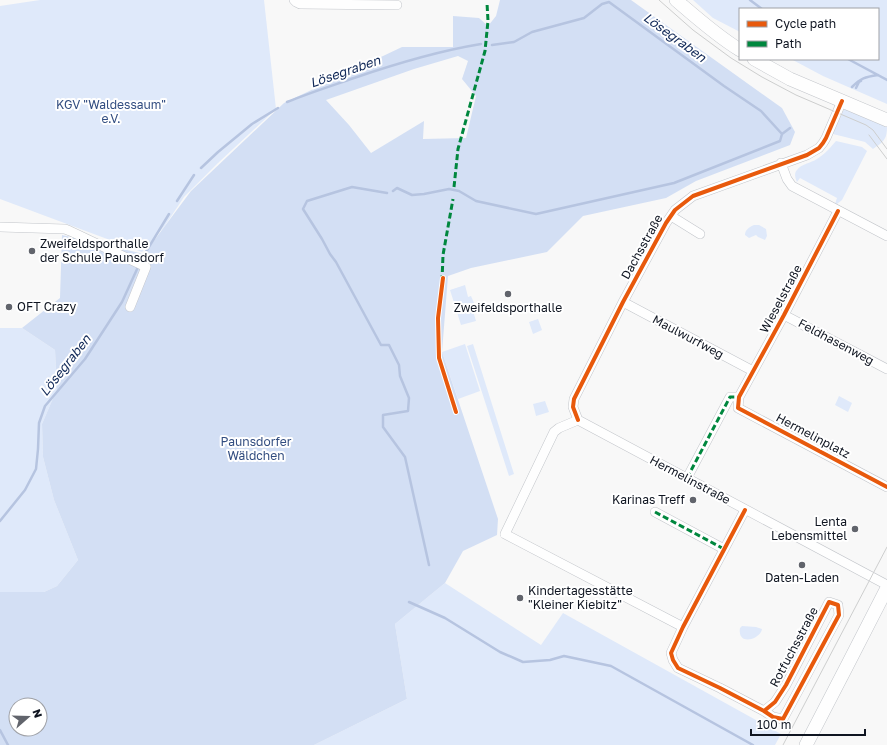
<svg xmlns="http://www.w3.org/2000/svg" width="887" height="745" font-family="'Golos Text',sans-serif">
<style>
.green{fill:#dfe9fa}
.forest{fill:#d3dff4;fill-rule:evenodd}
.lines{fill:none;stroke-linecap:round;stroke-linejoin:round}
.stream{stroke:#b6c4e0;stroke-width:2.5}
.street-casing{stroke:#c2c5ca;stroke-width:10}
.secondary-casing{stroke:#c2c5ca;stroke-width:14}
.street{stroke:#fefefe;stroke-width:9}
.secondary{stroke:#fefefe;stroke-width:13}
.tram{stroke:#cdcece;stroke-width:1}
.quiet{stroke:#00873e;stroke-width:3;stroke-dasharray:6 3;stroke-linecap:butt}
.cycleway-casing{stroke:#fff;stroke-width:6}
.cycleway{stroke:#e8590c;stroke-width:4}
.poi-dot{fill:#61646c;stroke:#fff;stroke-width:1.5}
.labels{text-anchor:middle;stroke-width:4;stroke-linejoin:round;paint-order:stroke}
.park-label{font-size:12px;fill:#324d80;stroke:#fff}
.poi-label{font-size:12px;fill:#0f1521;stroke:#fff;text-anchor:start}
.street-label{font-size:12px;fill:#0f1521;stroke:#fff}
.water-label{font-size:13px;font-style:italic;fill:#102857;stroke:#fff}
</style>
<rect width="100%" height="100%" fill="#f8f8f8"/>
<path class="green" d="M 40,0 L 264,0 L 276,109 L 218,163 L 184,197 L 164,227 L 142,252 L 0,199 L 0,6 Z
M 693,0 L 887,0 L 887,104 L 823,76 L 791,59 L 878,59 L 878,9 L 740,9 L 740,32 L 713,18 Z
M 848,108 L 887,127 C 887,140 883,142 873,149 L 865,142 L 833,134 L 843,111 L 845,109 Z
M 836,141 L 862,147 L 867,151 L 842,200 L 837,204 L 835,204 L 837,198 L 800,178 L 797,182 C 795,178 794,173 797,170 C 801,164 811,163 817,159 C 825,154 830,148 836,141 Z
M 754,225 L 759,225 L 766,229 L 767,236 L 765,240 L 758,237 L 756,235 L 749,238 L 745,235 C 745,230 749,227 754,225 Z
M 465,285 L 468,297 L 471,296 L 474,303 L 471,304 L 476,321 L 461,325 L 450,290 Z
M 538,319 L 542,330 L 533,334 L 529,322 Z
M 0,328 L 22,328 L 55,350 L 57,389 L 42,424 L 43,457 L 54,500 L 78,560 L 57,586 L 44,592 L 0,592 Z
M 465,344 L 480,391 L 458,399 L 442,352 Z
M 473,344 L 514,474 L 509,476 L 467,346 Z
M 839,396 L 852,403 L 848,412 L 835,405 Z
M 545,401 L 549,412 L 536,416 L 533,404 Z
M 445,583 L 541,645 L 563,613 L 781,734 L 775,745 L 314,745 L 407,699 L 395,624 Z
M 742,626 L 756,627 L 762,629 C 761,639 737,647 740,628 Z"/>
<path class="forest" d="M 500,0 L 631,0 L 782,108 L 795,132 L 790,145 L 696,181 L 666,198 L 583,216 L 547,252 L 471,268 L 448,276 L 442,352 L 498,519 L 497,535 L 463,551 L 445,583 L 395,624 L 407,699 L 314,745 L 0,745 L 0,592 L 44,592 L 57,586 L 78,560 L 54,500 L 43,457 L 42,424 L 57,389 L 55,350 L 22,328 L 60,298 L 62,235 L 144,254 L 191,191 L 284,103 L 402,47 L 453,47 L 453,16 L 479,18 L 488,26 L 496,16 ZM 458,56 L 468,61 L 462,79 L 476,96 L 466,138 L 423,139 L 424,121 L 371,153 L 349,125 L 326,100 L 414,69 ZM 16,705 L 40,705 L 40,729 L 16,729 Z"/>
<g class="lines">
<path class="stream" d="M 750,0 L 762,9
M 492,45 L 514,42 L 532,32 L 584,18 L 602,4 L 609,2 L 724,86 L 761,111 L 782,134 L 790,128
M 848,59 L 887,80
M 852,87 C 861,78 865,77 878,75
M 856,88 L 859,82 L 861,81
M 287,102 C 309,93 331,86 354,78 C 395,64 438,51 481,44
M 201,168 L 218,152 L 252,124 L 278,108
M 393,191 L 397,188 L 412,195 L 424,194 L 449,189 L 459,191 L 476,201 L 536,214 L 674,183 L 780,141 L 782,134
M 387,193 L 352,187 L 307,201 L 303,209 L 322,239 L 330,254 L 336,262 L 381,345 L 389,345 L 399,365 L 400,376 L 409,398 L 408,411 L 383,415 L 383,427 L 405,457 L 429,565
M 177,201 L 194,175
M 141,260 L 169,214
M 0,521 L 25,490 L 36,469 L 38,449 L 39,423 L 45,406 L 85,359 L 122,302 L 138,267
M 409,602 L 445,618 L 500,652 L 523,662 L 550,660 L 564,656 L 611,666 L 753,745
M 0,730 L 8,745"/>
<defs>
<path id="street" d="M 294,0 L 296,2 L 300,4 L 397,5
M 781,163 L 787,179 L 792,186 L 887,236
M 838,211 L 784,315 L 739,397 L 738,408 L 887,487
M 671,216 L 700,234
M 0,227 L 65,229 L 70,231 L 146,267 L 130,307
M 623,302 L 753,371
M 784,315 L 887,369
M 578,420 L 573,407 L 574,399 L 623,302 L 666,223 L 675,210 L 693,196 L 807,155 L 819,148 L 823,143 L 826,138 L 842,101
M 578,420 L 887,585
M 578,420 L 559,428 L 554,432 L 505,534 L 683,627
M 687,478 L 730,397 L 739,397
M 745,510 L 683,627 L 671,653 L 673,660 L 678,668 L 720,688 L 764,711 L 775,702 L 786,685 L 829,602 L 838,605 L 839,615 L 783,719 L 773,717 L 764,711
M 655,512 L 724,549"/>
<path id="secondary" d="M 676,0 C 697,18 717,36 740,50
M 754,59 L 790,79 L 887,120
M 806,745 L 849,662 L 887,588"/>
</defs>
<use href="#street" class="street-casing"/>
<use href="#secondary" class="secondary-casing"/>
<use href="#street" class="street"/>
<use href="#secondary" class="secondary"/>
<path class="tram" d="M 659,0 L 693,30 L 731,58 L 762,77 L 796,95 L 866,125 L 873,130 L 887,149
M 869,135 L 887,159
M 783,745 L 887,547"/>
<path class="quiet" d="M 454,187 L 458,149 L 485,51 L 488,21 L 487,3
M 442,281 L 443,255 L 453,199
M 687,478 L 730,397 L 739,397
M 655,512 L 724,549"/>
<defs>
<path id="cycleway" d="M 838,211 L 784,315 L 739,397 L 738,408 L 887,487
M 443,278 L 438,318 L 439,358 L 456,412
M 578,420 L 573,407 L 574,399 L 623,302 L 666,223 L 675,210 L 693,196 L 807,155 L 819,148 L 823,143 L 826,138 L 842,101
M 745,510 L 683,627 L 671,653 L 673,660 L 678,668 L 720,688 L 764,711 L 775,702 L 786,685 L 829,602 L 838,605 L 839,615 L 783,719 L 773,717 L 764,711"/>
</defs>
<use href="#cycleway" class="cycleway-casing"/>
<use href="#cycleway" class="cycleway"/>
</g>
<g class="poi-dot">
<circle cx="32" cy="251" r="4"/>
<circle cx="508" cy="294" r="4"/>
<circle cx="9" cy="307" r="4"/>
<circle cx="693" cy="500" r="4"/>
<circle cx="855" cy="529" r="4"/>
<circle cx="802" cy="565" r="4"/>
<circle cx="520" cy="598" r="4"/>
</g>
<g class="labels">
<g class="park-label">
<text x="111" y="109">KGV "Waldessaum"<tspan x="111" dy="14">e.V.</tspan></text>
<text x="256" y="446">Paunsdorfer<tspan x="256" dy="14">Wäldchen</tspan></text>
</g>
<g class="poi-label">
<text x="40" y="248">Zweifeldsporthalle<tspan x="40" dy="14">der Schule Paunsdorf</tspan></text>
<text x="17" y="311">OFT Crazy</text>
<text x="508" y="312" text-anchor="middle">Zweifeldsporthalle</text>
<text x="685" y="504" text-anchor="end">Karinas Treff</text>
<text x="847" y="526" text-anchor="end">Lenta<tspan x="847" dy="14">Lebensmittel</tspan></text>
<text x="802" y="582" text-anchor="middle">Daten-Laden</text>
<text x="528" y="595">Kindertagesstätte<tspan x="528" dy="14">"Kleiner Kiebitz"</tspan></text>
</g>
<g class="street-label">
<text transform="translate(642 247) rotate(-61)" y="4">Dachsstraße</text>
<text transform="translate(781 299) rotate(-62)" y="4">Wieselstraße</text>
<text transform="translate(688 337) rotate(28)" y="4">Maulwurfweg</text>
<text transform="translate(836 342) rotate(28)" y="4">Feldhasenweg</text>
<text transform="translate(813 436) rotate(28)" y="4">Hermelinplatz</text>
<text transform="translate(690 480) rotate(28)" y="4">Hermelinstraße</text>
<text transform="translate(794 647) rotate(-62)" y="4">Rotfuchsstraße</text>
</g>
<g class="water-label">
<text transform="translate(675 37) rotate(36)" y="5">Lösegraben</text>
<text transform="translate(345 71) rotate(-19)" y="5">Lösegraben</text>
<text transform="translate(65 365) rotate(-52)" y="5">Lösegraben</text>
</g>
</g>
<rect x="739" y="8" width="140" height="52" fill="#ffffff" stroke="#9fa1a6"/>
<rect x="747" y="21" width="20" height="6" fill="#e8590c" stroke="#9fa1a6"/>
<text x="775" y="28" font-size="12" fill="#0f1521">Cycle path</text>
<rect x="747" y="41" width="20" height="6" fill="#00873e" stroke="#9fa1a6"/>
<text x="775" y="48" font-size="12" fill="#0f1521">Path</text>
<g transform="translate(28 717) rotate(70)"><circle r="19" fill="#ffffff" stroke="#9fa1a6"/>
<path d="M0-3L7 15L0 10L-7 15Z" fill="#61646c"/>
<text y="-6" font-size="11" font-weight="bold" text-anchor="middle" fill="#0f1521">N</text>
</g>
<path d="M751 729v6h114v-6" fill="none" stroke="#0f1521" stroke-width="2"/>
<text x="757" y="729" font-size="12" fill="#0f1521" stroke="#ffffff" stroke-width="3" paint-order="stroke">100 m</text>
</svg>
